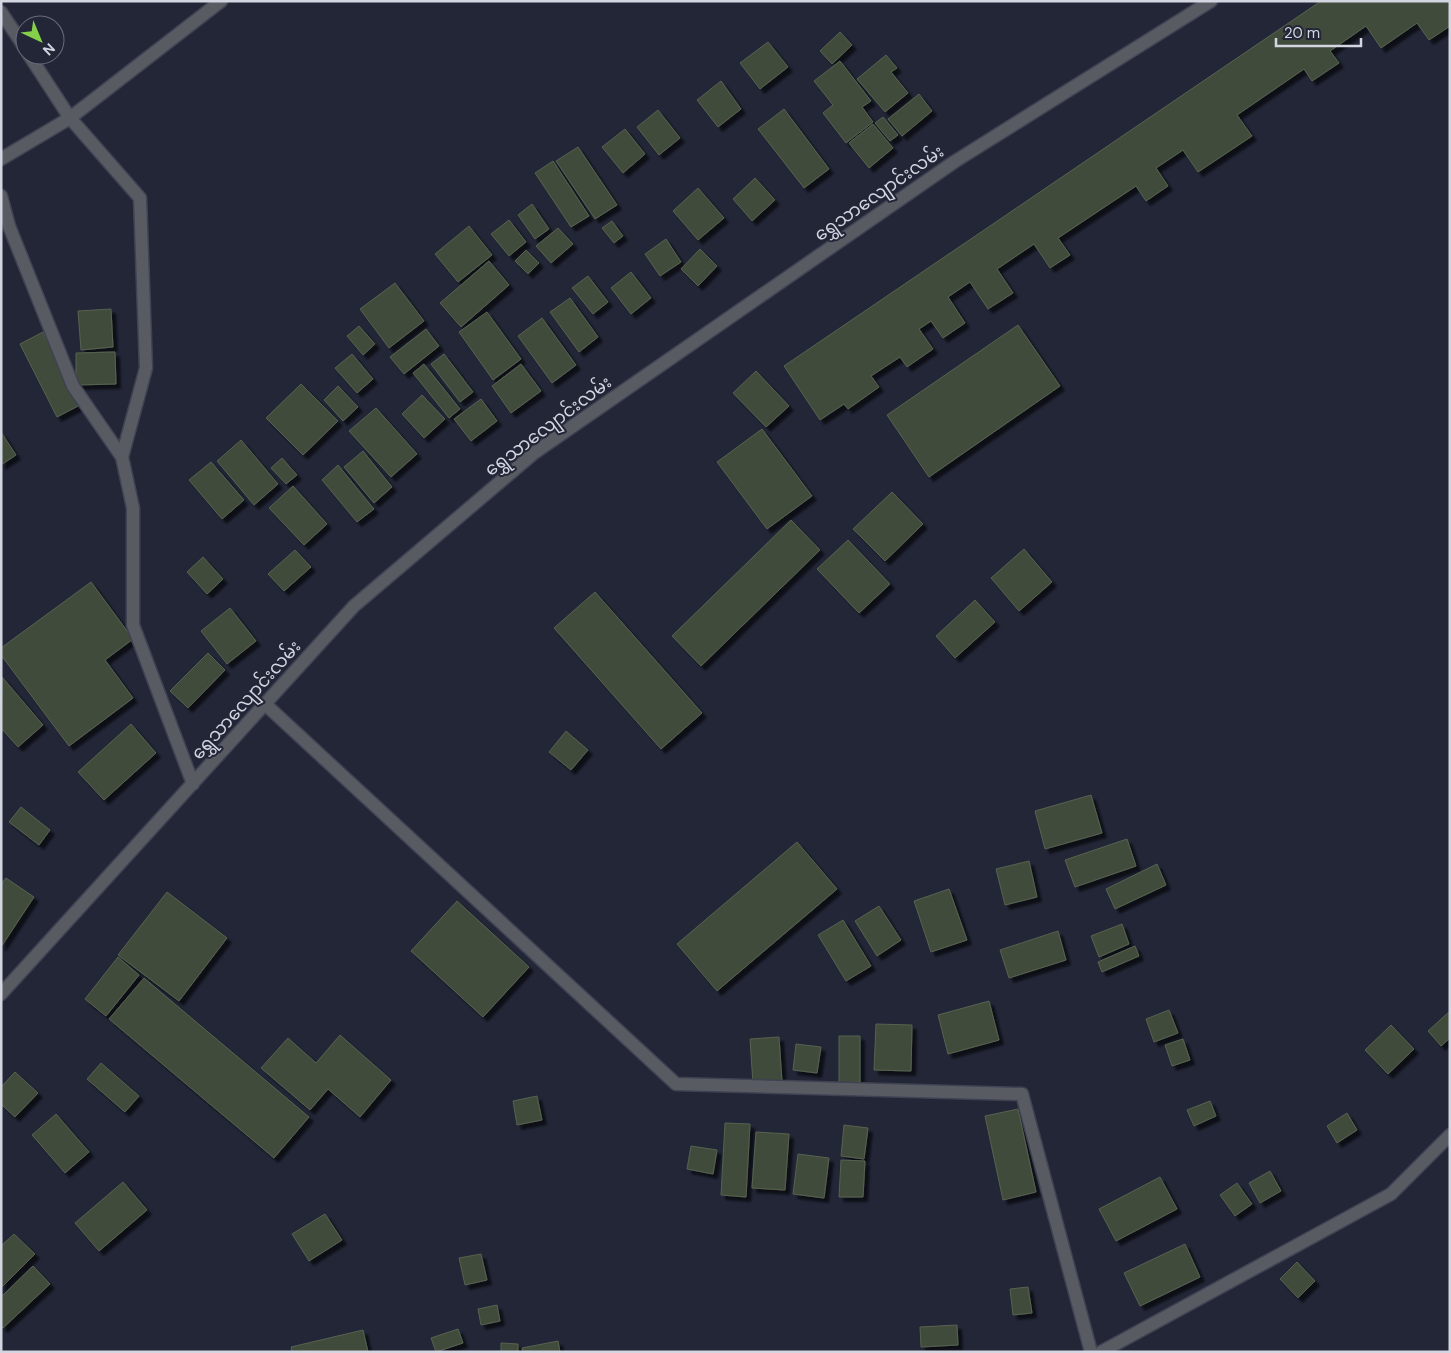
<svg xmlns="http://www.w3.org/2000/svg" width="1451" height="1353" font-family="'DM Sans','Noto Sans Myanmar',sans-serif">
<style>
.building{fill:#414c3b;stroke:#576250;filter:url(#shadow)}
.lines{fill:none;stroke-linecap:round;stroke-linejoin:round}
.minor-casing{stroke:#3e4252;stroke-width:15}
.minor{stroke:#595b63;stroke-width:12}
.labels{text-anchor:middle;stroke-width:4;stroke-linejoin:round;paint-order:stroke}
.street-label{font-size:18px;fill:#d3d5e1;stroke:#222637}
</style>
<defs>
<filter id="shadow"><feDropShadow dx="4.5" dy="4.5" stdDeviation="1" flood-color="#0009"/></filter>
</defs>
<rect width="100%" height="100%" fill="#222637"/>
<path class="building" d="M 1321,1 L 1450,1 L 1450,26 L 1429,40 L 1417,23 L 1381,48 L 1366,26 L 1330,51 L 1339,63 L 1312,81 L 1304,69 L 1237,115 L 1252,136 L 1198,172 L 1183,150 L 1156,168 L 1168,186 L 1146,201 L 1136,186 L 1058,238 L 1070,255 L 1050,268 L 1034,244 L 997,269 L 1013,293 L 988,309 L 970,282 L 948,297 L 965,323 L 943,338 L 931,321 L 919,329 L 933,349 L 907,367 L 900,357 L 871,376 L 879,387 L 848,409 L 844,404 L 820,420 L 784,366 Z
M 840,32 L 852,45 L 832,64 L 820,51 Z
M 768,42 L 788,67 L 760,89 L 740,63 Z
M 886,55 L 897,68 L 891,72 L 908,93 L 885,112 L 857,79 Z
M 840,61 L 871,101 L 862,107 L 873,122 L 846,143 L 823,113 L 833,105 L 814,81 Z
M 721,81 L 741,109 L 718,127 L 697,100 Z
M 919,94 L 932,111 L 902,136 L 888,119 Z
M 784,109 L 829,169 L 804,188 L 758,129 Z
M 658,110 L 680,138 L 659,155 L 637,127 Z
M 883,117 L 898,135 L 890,141 L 875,123 Z
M 873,124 L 893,148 L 869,168 L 849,143 Z
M 625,129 L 645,154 L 623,173 L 602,147 Z
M 578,147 L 617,205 L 595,219 L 556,161 Z
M 553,161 L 589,216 L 571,227 L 535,173 Z
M 755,178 L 775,200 L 752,221 L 733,199 Z
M 698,188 L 724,218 L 698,240 L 673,211 Z
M 532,204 L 549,229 L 535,239 L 518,215 Z
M 509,220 L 526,242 L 509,256 L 491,234 Z
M 612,221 L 623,236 L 614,243 L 602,228 Z
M 469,226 L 492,255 L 458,282 L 435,254 Z
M 558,228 L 573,244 L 551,263 L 536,246 Z
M 666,239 L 681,262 L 660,276 L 645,254 Z
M 700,249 L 717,266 L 698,286 L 681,269 Z
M 526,250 L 539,263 L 528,274 L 515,261 Z
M 489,261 L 509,285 L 461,327 L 440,303 Z
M 631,272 L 651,298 L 631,314 L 611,288 Z
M 588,276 L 608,302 L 593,314 L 572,288 Z
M 395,283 L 424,321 L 389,348 L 360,309 Z
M 570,298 L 598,337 L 579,352 L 550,312 Z
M 111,309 L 113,347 L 81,350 L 78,311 Z
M 487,312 L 521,359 L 493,380 L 459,332 Z
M 542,318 L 576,365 L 552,383 L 518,336 Z
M 1018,325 L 1060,386 L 929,477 L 887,415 Z
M 359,326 L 375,344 L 363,355 L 347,336 Z
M 426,329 L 439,346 L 404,374 L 390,357 Z
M 43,332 L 80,405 L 57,417 L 20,344 Z
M 115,352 L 116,384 L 76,385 L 76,353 Z
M 352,354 L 373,379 L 357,393 L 335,368 Z
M 444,354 L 473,392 L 460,402 L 431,364 Z
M 424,364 L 460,409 L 449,418 L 413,373 Z
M 521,364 L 541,391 L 511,413 L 492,386 Z
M 756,371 L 789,406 L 766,427 L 733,393 Z
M 301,384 L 338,421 L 303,455 L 266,418 Z
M 338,386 L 358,407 L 343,421 L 324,400 Z
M 422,395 L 445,419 L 424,438 L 402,414 Z
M 481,399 L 497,421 L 471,441 L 454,419 Z
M 376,408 L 417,454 L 391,477 L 349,431 Z
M 762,429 L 812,496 L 767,529 L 717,462 Z
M 1,432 L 16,455 L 1,465 Z
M 241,440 L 278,484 L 254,505 L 217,461 Z
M 363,451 L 392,487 L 374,503 L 344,467 Z
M 282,458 L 297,475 L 286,484 L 271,468 Z
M 211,462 L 244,500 L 222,519 L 189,480 Z
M 338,465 L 374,509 L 357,522 L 322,480 Z
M 293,486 L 327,524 L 304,545 L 269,508 Z
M 892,492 L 923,524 L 885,561 L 853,529 Z
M 791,520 L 820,550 L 701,666 L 672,636 Z
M 848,540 L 890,584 L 859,613 L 817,569 Z
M 1024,549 L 1052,582 L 1019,611 L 991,578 Z
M 295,550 L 311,567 L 284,591 L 268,574 Z
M 203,557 L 223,579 L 207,594 L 187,572 Z
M 91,582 L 133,639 L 105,660 L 133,698 L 69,746 L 1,655 L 1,648 Z
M 595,592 L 702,713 L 661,749 L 554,628 Z
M 975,600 L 995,622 L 955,658 L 936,636 Z
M 230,608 L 256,641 L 227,664 L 201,631 Z
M 208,653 L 225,670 L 188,708 L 170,691 Z
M 2,677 L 43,725 L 18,747 L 1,728 Z
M 131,724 L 156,753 L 104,800 L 78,772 Z
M 566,731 L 588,750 L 571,770 L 549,752 Z
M 1091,795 L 1102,833 L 1045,849 L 1035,811 Z
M 21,807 L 50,830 L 39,845 L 9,822 Z
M 1127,839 L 1136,866 L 1075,887 L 1065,860 Z
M 797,842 L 837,889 L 717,991 L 677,944 Z
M 1029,861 L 1037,897 L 1005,905 L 996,869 Z
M 1157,864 L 1166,885 L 1115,909 L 1106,889 Z
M 6,878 L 34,897 L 1,947 L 1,884 Z
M 949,889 L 967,940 L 931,952 L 914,901 Z
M 167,892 L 227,938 L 179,1001 L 118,955 Z
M 457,901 L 529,967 L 483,1017 L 411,951 Z
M 879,906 L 901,940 L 877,956 L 855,921 Z
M 843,920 L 871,966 L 846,981 L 818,935 Z
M 1122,924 L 1129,944 L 1099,957 L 1091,936 Z
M 1058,931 L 1066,960 L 1009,978 L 1000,950 Z
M 1135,946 L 1139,956 L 1102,972 L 1098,962 Z
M 118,957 L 139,975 L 106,1016 L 85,999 Z
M 144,978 L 309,1117 L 274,1158 L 109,1019 Z
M 989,1001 L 999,1040 L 948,1054 L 938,1015 Z
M 1169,1010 L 1178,1033 L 1154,1042 L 1146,1019 Z
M 1450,1011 L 1450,1038 L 1441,1046 L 1428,1031 Z
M 876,1024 L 912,1025 L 911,1071 L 874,1070 Z
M 1391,1025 L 1414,1049 L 1388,1074 L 1365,1050 Z
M 340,1035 L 391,1080 L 360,1117 L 328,1089 L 310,1110 L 261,1068 L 288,1038 L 316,1063 Z
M 839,1036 L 860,1036 L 860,1082 L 839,1083 Z
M 779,1037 L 782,1082 L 753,1084 L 750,1039 Z
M 1183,1039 L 1190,1060 L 1172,1066 L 1165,1045 Z
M 796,1044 L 821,1047 L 817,1073 L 793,1070 Z
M 101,1063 L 139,1096 L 125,1112 L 87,1079 Z
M 15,1072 L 38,1093 L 15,1117 L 1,1104 L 1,1087 Z
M 537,1096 L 542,1120 L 517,1125 L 513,1101 Z
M 1210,1101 L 1216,1116 L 1194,1126 L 1187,1110 Z
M 1018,1109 L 1036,1192 L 1003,1200 L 985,1116 Z
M 1347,1113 L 1357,1130 L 1337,1143 L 1327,1126 Z
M 56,1114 L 89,1152 L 65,1173 L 32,1135 Z
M 725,1123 L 750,1124 L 746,1197 L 721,1195 Z
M 844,1125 L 868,1128 L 864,1159 L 841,1156 Z
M 756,1132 L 789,1134 L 785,1190 L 752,1188 Z
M 691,1146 L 717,1150 L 713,1174 L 687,1169 Z
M 798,1154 L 829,1158 L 824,1198 L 793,1194 Z
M 841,1160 L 865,1161 L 863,1197 L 839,1197 Z
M 1270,1171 L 1281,1191 L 1260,1203 L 1249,1183 Z
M 1160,1177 L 1177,1209 L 1116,1241 L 1099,1209 Z
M 123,1182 L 147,1210 L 99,1251 L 75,1223 Z
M 1237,1183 L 1252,1204 L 1235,1216 L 1220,1195 Z
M 325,1214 L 342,1240 L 309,1261 L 292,1234 Z
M 14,1234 L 35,1254 L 1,1288 L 1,1246 Z
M 1185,1244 L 1200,1277 L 1140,1306 L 1124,1273 Z
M 481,1254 L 487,1280 L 465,1285 L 459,1258 Z
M 1297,1262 L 1315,1281 L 1298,1298 L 1280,1279 Z
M 33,1266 L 50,1284 L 3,1328 L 1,1326 L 1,1297 Z
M 1028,1287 L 1032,1313 L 1013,1315 L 1010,1289 Z
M 497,1305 L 500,1321 L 481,1325 L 478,1309 Z
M 957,1325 L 958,1345 L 921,1347 L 920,1327 Z
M 458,1329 L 463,1343 L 436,1352 L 431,1338 Z
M 363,1330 L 368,1352 L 292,1352 L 291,1347 Z
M 558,1341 L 560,1352 L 523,1352 L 522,1348 Z
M 501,1343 L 518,1344 L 518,1352 L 501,1352 Z"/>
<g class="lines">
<defs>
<path id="minor" d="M 1,12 L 25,48
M 29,55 L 70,118 L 140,198 L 146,368 L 122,457 L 133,508 L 133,625 L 193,784
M 1,159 L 70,118 L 221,1
M 1,196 L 9,226 L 73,386 L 122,457
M 265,704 L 676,1084 L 1022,1094 L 1091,1352
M 1,994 L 354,606 L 534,453 L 954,162 L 1211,1
M 1101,1352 L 1391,1194 L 1450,1135"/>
</defs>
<use href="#minor" class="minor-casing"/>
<use href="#minor" class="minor"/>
</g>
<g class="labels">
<g class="street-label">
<text transform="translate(879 193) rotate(-35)" y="6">ရွှေသာလျောင်းလမ်း</text>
<text transform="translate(548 426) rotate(-37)" y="6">ရွှေသာလျောင်းလမ်း</text>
<text transform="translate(246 700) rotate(-48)" y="6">ရွှေသာလျောင်းလမ်း</text>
</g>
</g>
<rect width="1451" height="1353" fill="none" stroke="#d3d5e1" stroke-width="5"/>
<g transform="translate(40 40) rotate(136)"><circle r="24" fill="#222637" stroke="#696c7b"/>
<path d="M0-4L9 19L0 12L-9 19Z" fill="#86cf4b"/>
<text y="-8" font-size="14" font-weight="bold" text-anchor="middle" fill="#d3d5e1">N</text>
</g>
<path d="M1276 38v8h85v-8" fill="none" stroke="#d3d5e1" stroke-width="2.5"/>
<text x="1284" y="38" font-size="15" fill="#d3d5e1" stroke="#222637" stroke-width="4" paint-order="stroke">20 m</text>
</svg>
